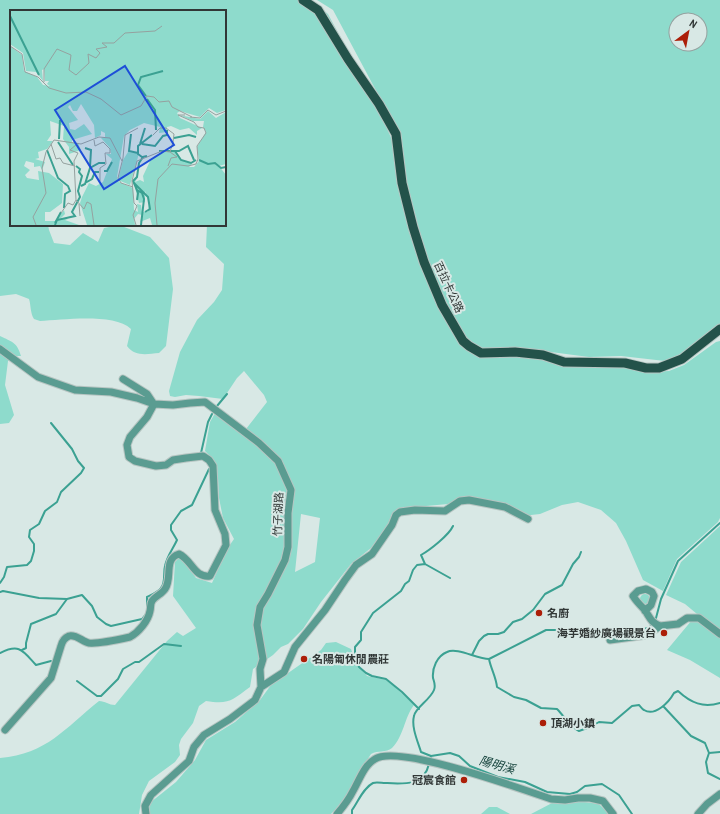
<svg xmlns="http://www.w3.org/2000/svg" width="720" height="814" font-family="'Archivo Narrow','Noto Sans TC',sans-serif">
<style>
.green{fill:#8edbcc;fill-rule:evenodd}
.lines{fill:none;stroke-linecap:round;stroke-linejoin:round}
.stream{stroke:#3ba192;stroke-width:2}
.minor-casing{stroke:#b7c5c2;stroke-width:9}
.major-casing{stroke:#b7c5c2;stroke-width:11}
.minor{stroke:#5a9c91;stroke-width:7}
.major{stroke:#23524a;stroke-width:9}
.poi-dot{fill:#ac1e08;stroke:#d8e8e5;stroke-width:1.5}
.labels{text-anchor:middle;stroke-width:4;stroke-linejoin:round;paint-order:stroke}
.street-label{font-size:11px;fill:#313736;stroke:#d8e8e5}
.poi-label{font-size:11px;font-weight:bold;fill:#313736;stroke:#d8e8e5;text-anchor:start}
.water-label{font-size:12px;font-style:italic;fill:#0d3c35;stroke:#d8e8e5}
.inset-river{fill:none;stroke:#3ba192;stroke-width:2}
.inset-road{fill:none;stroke:#95a19f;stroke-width:1}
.view{fill:#1d4ed8;fill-opacity:0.15;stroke:#1d4ed8;stroke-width:2}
.inset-edge{fill:none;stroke:#313736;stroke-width:2}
</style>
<rect width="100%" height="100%" fill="#d8e8e5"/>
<path class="green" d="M 0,0 L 307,0 L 322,9 L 328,14 L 377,105 L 395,147 L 428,278 L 474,352 L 542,357 L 574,366 L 608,368 L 622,367 L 649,372 L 669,371 L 684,365 L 716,342 L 720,341 L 720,518 L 718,522 L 677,559 L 663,591 L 643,580 L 626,541 L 616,523 L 601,510 L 578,502 L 562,505 L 540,514 L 522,516 L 490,502 L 463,497 L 448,504 L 404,508 L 397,510 L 391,517 L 387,527 L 371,548 L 351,564 L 321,602 L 303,629 L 288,644 L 281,647 L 273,655 L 253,669 L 250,687 C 232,700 229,705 206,701 L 199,706 L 193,723 L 181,739 L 179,745 L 180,755 L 175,762 L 149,781 L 142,795 L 139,814 L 0,814 L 0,758 C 47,754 65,728 99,701 C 105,701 109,705 115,705 L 167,641 L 177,632 L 183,636 L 196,628 L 173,596 L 175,562 L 179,558 L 182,559 L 196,578 L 212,583 L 227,549 L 234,539 L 223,518 L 219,498 L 218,478 L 213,459 L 205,451 L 210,422 L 214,415 L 216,414 L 234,429 L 246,429 L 267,402 L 264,395 L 244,371 L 237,378 L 223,399 L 199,396 L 186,395 L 175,397 L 170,396 L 169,391 L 180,352 L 197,320 L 214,302 L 222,290 L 224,264 L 206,247 L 207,225 L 225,225 L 225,165 L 226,164 L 225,11 L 11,11 L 11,225 L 48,225 L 49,230 L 54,243 L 70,245 L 83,233 L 98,242 L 104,228 L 119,225 L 150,237 L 169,258 L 173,289 L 166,346 L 159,353 C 147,354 135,357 127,346 L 131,329 C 114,313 63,320 40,321 L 34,319 C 30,313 31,305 29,299 L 16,294 L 0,296 ZM 301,514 L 320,518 L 315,562 L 295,572 Z
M 317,0 L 720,0 L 720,325 L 677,358 L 665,361 L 621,356 L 589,357 L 528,349 L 480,348 L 466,341 L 449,311 L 427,263 L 413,218 L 400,148 L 380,98 L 333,10 ZM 676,20 L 700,20 L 700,44 L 676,44 Z
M 0,336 C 12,342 17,342 21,356 L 15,356 L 8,361 L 5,385 L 14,415 L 9,423 L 0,424 Z
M 720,526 L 720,678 L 690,660 L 667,650 L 697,614 L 685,604 L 666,595 L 681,562 Z
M640 599a5 5 0 1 1 10 0a5 5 0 1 1-10 0Z
M 336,642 L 351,649 L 355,661 L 367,676 L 386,680 L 394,686 L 414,705 C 404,718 404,736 392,748 C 386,753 378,750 371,754 C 358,773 348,798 331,814 L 149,814 L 148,810 L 151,802 L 176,782 L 195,760 L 206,740 L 235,722 L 260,700 L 271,685 L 321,650 L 326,643 Z
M 578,801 L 599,804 L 609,814 L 531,814 L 554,802 Z
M 489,807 L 497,807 L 510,814 L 481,814 Z"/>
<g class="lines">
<path class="stream" d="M 217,406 L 227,394
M 201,453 L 208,422 L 212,414
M 425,564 L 450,578
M 0,583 L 4,577 L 7,567 L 27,565 L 31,561 L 34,551 L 34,544 L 29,537 L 30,530 L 39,524 L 45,511 L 57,502 L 61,492 L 81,473 L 84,468 L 78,461 L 72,449 L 51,423
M 0,592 L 3,591 L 39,598 L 67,599 L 82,595 L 92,606 L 97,617 L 106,624 L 111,626 L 142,619 L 146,614
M 147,609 L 147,597 C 151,595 158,592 161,588 C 166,582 163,573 165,566 C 167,556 173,549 177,540 L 171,530 L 171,525 L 181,511 L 192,505 L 209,469
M 22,650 L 26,648 L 26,643 L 31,624 L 56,614 L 67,599
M 0,653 C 20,643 23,651 36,665 L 51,661
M 472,655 L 479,641 L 484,636 L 488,634 L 498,634 L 504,632 L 513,622 L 522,619 L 533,610 L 545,594 L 562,585 L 573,564 L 579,557 L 581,552
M 489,659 C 491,669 496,677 497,687 L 514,697 L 526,700 L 541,708 L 557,709 C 565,717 569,726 579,731 L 590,727 L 599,722 L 612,723 L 632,706 L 639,705 C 641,707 642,709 644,710 C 655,717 669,702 674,693 L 678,691 C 691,703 703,708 720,703
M 77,681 L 97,696 L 101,696 L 118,679 L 123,669 L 135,662 L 139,662 L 164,644 L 181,646
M 664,707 L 691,736 L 705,743 L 709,753 L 706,762 L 708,773 L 720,779
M 419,709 L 402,692 L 386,679 L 372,676 L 366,673 L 359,667 L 355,652 L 355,647 L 361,640 L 361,632 L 373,613 L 401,591 L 405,584 L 409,581 L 413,570 L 417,565 L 425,564 L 421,555 C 430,550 449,535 453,526
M 709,753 L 720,752
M 431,756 L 421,752 C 418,742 411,727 414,716 C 415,708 430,700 434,690 C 436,685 434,682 433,678 C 432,668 437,656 447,652 C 457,647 477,659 489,659 L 546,630 L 583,630 L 610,634 L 649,628 L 656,618 L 661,599 L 678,561 L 720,523
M 430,760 L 431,756 L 450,753 L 459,756 L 470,766 L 498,777 L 525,782 L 547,792 L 570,794 L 577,792 L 585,786 L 602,784 L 619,795 L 632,814
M 352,814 L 352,810 C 358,802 363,788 373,783 C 376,782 382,783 385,783 C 404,784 424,786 429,764"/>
<defs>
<path id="minor" d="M 0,349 L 38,377 L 75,390 L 111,392 L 137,398 L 154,404 L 173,405 L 190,403 L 205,402 L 259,443 L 278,461 L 291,490 L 288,513 L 288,547 L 285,560 L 268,594 L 260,607 L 257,625 L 263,659 L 260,669 L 261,687 L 255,700 L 230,719 L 204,735 L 194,747 L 189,761 L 151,795 L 145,806 L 146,814
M 123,379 L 147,394 L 153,403
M 645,611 L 651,605 L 654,596 L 652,592 L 646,589 L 638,591 L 633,596 C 636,601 640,605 644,609 C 650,617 650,622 660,626
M 660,626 L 678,624 L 687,618 L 699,618 L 720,634
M 610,640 L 647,635 L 660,626
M 261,687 L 284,672 L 295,647 L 325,610 L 345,580 L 356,565 L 372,554 L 392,525 L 396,515 L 400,512 L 415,510 L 445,511 L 460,501 L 469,500 L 505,507 L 528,519
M 5,730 L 51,678 L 61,646 C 62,642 64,638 69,636 C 76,634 83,642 89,643 C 98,644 121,639 130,637 C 139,632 148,621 150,611 C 151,607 150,604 152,601 C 155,596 162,594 165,589 C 173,578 163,559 179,554 C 192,560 194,578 210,576 L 226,545 L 225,534 L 215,510 L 213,466 L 209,460 L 203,456 L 186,458 L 173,460 L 166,465 L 156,466 L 135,461 L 129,457 L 127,445 L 130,437 L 147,417 L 154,404
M 337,814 C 343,807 349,799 353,791 C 359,781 364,765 375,759 C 399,744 521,789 551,799 L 565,800 L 578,798 L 590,798 L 603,801 L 613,814
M 698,814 L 707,804 L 720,794"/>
<path id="major" d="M 303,0 L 318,10 L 348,59 L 379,104 L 396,134 L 402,183 L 413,227 L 424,262 L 442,305 L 463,341 L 469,346 L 481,353 L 515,352 L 543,355 L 564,362 L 625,363 L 646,368 L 659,368 L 682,359 L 720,329"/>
</defs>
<use href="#minor" class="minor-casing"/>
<use href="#major" class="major-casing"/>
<use href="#minor" class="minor"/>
<use href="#major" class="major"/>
</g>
<g class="poi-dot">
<circle cx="539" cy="613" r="4"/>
<circle cx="664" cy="633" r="4"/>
<circle cx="304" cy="659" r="4"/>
<circle cx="543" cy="723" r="4"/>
<circle cx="464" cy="780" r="4"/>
</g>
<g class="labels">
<g class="street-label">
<text transform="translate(449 287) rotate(65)" y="4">百拉卡公路</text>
<text transform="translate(278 514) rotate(-88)" y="4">竹子湖路</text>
</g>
<g class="poi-label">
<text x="547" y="617">名廚</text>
<text x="656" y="637" text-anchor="end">海芋婚紗廣場觀景台</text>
<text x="312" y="663">名陽匍休閒農莊</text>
<text x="551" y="727">頂湖小鎮</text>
<text x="456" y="784" text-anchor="end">冠宸食館</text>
</g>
<g class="water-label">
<text transform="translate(497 765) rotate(16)" y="4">陽明溪</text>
</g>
</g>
<g transform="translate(10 10)">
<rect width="216" height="216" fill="#d8e8e5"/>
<path d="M 0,1 L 216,1 L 216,100 L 207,103 L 199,98 L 190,107 L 170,101 L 167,103 L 170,108 L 192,118 L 187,121 L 187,125 L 179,118 L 170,120 L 161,116 L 157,117 L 157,122 L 149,123 L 150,117 L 134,113 L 120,120 L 114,126 L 107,167 L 109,172 L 123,178 L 124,200 L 128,202 L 127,194 L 131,195 L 132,202 L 138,202 L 139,192 L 135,181 L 135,192 L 129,193 L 123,170 L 128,167 L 125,172 L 130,170 L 134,172 L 133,166 L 141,149 L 152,142 L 165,141 L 172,150 L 182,154 L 179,157 L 184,157 L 189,151 L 187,137 L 196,122 L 193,117 L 194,111 L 183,111 L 169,105 L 190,109 L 198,101 L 206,108 L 216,102 L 216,154 L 209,156 L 216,165 L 216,215 L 142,215 L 140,208 L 130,212 L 132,205 L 128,204 L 124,209 L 125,215 L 77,215 L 70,193 L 72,187 L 79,173 L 86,176 L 93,172 L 102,149 L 96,144 L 101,144 L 100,138 L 91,128 L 95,127 L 95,123 L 91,121 L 91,125 L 85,128 L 84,115 L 71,94 L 67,101 L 63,101 L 60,95 L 58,97 L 68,110 L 59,113 L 60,119 L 65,120 L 74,114 L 82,124 L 62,130 L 62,132 L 68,133 L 71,140 L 59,144 L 59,137 L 53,129 L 54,116 L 40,111 L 41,125 L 37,131 L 43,131 L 37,139 L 28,142 L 29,148 L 25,149 L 35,152 L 32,160 L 30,156 L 24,157 L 24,153 L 16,151 L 14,156 L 20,160 L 15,165 L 17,168 L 29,170 L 28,161 L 39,163 L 53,174 L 52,193 L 40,202 L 35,202 L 35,211 L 45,211 L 54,200 L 55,204 L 49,210 L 56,208 L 58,209 L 55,210 L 69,215 L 0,215 L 0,36 L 12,45 L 14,61 L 27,67 L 33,75 L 40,76 L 37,74 L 39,71 L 35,71 L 34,59 L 32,60 L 33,71 L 26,62 L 16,61 L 13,43 L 0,34 ZM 118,142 L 128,143 L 128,147 L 120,175 L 108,170 L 113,150 Z" fill="#8edbcc"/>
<path class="inset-river" d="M 0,6 L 29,65M 136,86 L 128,75 L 131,67 L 153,61M 137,89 L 145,100 L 146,120M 121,124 L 119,141 L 128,143M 164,128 L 179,125 L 186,127M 49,129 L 50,110M 48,132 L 63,155M 130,134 L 135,118M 132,134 L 145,136 L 153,126 L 157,125 L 157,120M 75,138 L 81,140 L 80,157M 37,140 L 48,168 L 58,176 L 60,181 L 55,184 L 54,198M 149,141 L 169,141 L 178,136 L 184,150M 165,141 L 171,150 L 181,153 L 186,150M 132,147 L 128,144 L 128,136 L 142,125M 189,150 L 198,154 L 205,153 L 211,158 L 216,157M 94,161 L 97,161 L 102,152M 75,173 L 82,169 L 85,162 L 89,162M 124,173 L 138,187 L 140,199 L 135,202M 124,173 L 128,183 L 127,190M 71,176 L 75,174 L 80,158 L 89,153 L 95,153M 45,213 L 51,202M 45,215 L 47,210 L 65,206 L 62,202 L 70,187 L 68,181 L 72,166 L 69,162 L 70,159 L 66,156M 131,215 L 134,189 L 132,183 L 127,180 L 123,171 L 127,167 L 129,153 L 133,147 L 137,146"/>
<path class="inset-road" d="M 0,36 L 12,44 L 15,62 L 28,67 L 39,78 L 56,83 L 76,82 L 91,89 L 111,105 L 131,96 L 137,86 L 144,87 L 149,92 L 159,91 L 162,97 L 182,107M 34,72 L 34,59 L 47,39 L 61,45 L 59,60 L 66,65 L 79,53 L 78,44 L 86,48 L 90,43 L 86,39 L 97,37 L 92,33 L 104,33 L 115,23 L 145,21 L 152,16M 180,107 L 190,108 L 198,100 L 206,105 L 216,101M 84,130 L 85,136 L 93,132 L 100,139 L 100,143 L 95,143 L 96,154 L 90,158 L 90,171M 41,134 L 46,149 L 50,148 L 53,153 L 65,156M 67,134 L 60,140 L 68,143 L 64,151 L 66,190 L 74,199 L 77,192 L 81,194 L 84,215M 158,156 L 161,148 L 167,147 L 160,142M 123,177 L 111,173 L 108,168 L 113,148 L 115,125 L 128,118M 69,194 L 70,206M 51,203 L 58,193 L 63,195 L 66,190M 26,215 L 23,207 L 36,183 L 32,158 L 36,142 L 44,130 L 71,134 L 89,127 L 100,128 L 112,151M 126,215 L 123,205 L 127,196 L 124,193 L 122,171 L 127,151 L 152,141 L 160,142 L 163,132 L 164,124 L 156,118 L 150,118 L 143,125M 147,215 L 145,193 L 148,169 L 162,154 L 178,156 L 186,154 L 188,149 L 187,136 L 196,123 L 194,118 L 188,117 L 184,112 L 168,105 L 175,105"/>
<path class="view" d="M 115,56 L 164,135 L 94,179 L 45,100 Z"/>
<rect width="216" height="216" class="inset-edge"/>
</g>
<g transform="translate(688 32) rotate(32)"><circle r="19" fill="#d8e8e5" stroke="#95a19f"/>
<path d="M0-3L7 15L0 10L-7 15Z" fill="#ac1e08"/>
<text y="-6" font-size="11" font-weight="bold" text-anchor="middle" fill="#313736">N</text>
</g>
</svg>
